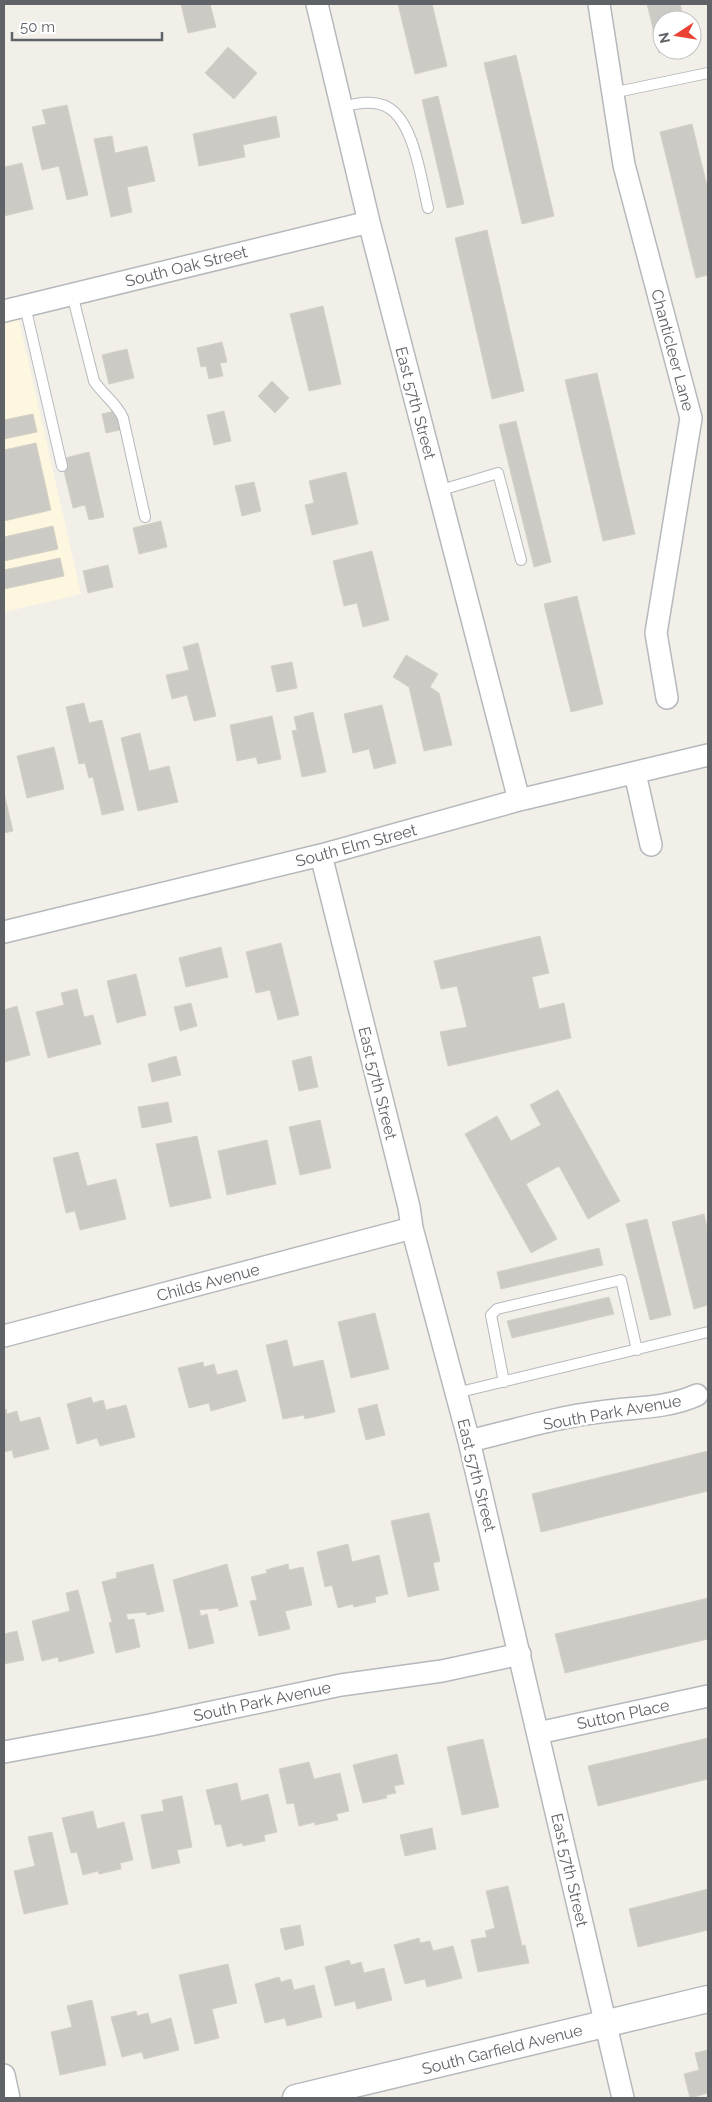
<svg xmlns="http://www.w3.org/2000/svg" width="712" height="2102" font-family="Raleway,sans-serif">
<style>
.commercial{fill:#fef7e0}
.building{fill:#cccac5;stroke:#d6d1c6}
.lines{fill:none;stroke-linecap:round;stroke-linejoin:round}
.service-casing{stroke:#b5b8bc;stroke-width:12}
.minor-casing{stroke:#b5b8bc;stroke-width:24}
.tertiary-casing{stroke:#b5b8bc;stroke-width:29}
.service{stroke:#fff;stroke-width:10}
.minor{stroke:#fff;stroke-width:21}
.tertiary{stroke:#fff;stroke-width:26}
.labels{text-anchor:middle;stroke-width:5;stroke-linejoin:round;paint-order:stroke}
.street-label{font-size:16px;fill:#5f6368;stroke:#fff}
</style>
<rect width="100%" height="100%" fill="#f1efe8"/>
<path class="commercial" d="M 17,312 L 81,594 L 4,612 L 4,315 Z"/>
<path class="building" d="M 181,4 L 210,4 L 216,27 L 188,33 Z
M 398,4 L 432,4 L 447,66 L 415,74 Z
M 647,4 L 680,4 L 684,20 L 662,20 L 662,50 L 671,50 L 659,53 Z
M 228,47 L 257,73 L 234,99 L 205,73 Z
M 516,55 L 554,216 L 522,224 L 484,63 Z
M 438,96 L 464,204 L 447,208 L 422,100 Z
M 67,105 L 88,195 L 67,200 L 59,166 L 42,170 L 32,127 L 46,124 L 42,110 Z
M 276,116 L 280,137 L 243,145 L 245,157 L 199,166 L 193,134 Z
M 692,124 L 708,190 L 708,275 L 696,278 L 660,132 Z
M 112,136 L 115,153 L 147,146 L 155,181 L 127,187 L 132,212 L 111,217 L 94,139 Z
M 4,162 L 5,167 L 22,163 L 33,209 L 4,216 Z
M 487,230 L 524,391 L 492,399 L 455,238 Z
M 323,306 L 341,384 L 309,391 L 290,314 Z
M 222,342 L 227,362 L 220,363 L 223,376 L 209,379 L 206,366 L 201,367 L 197,348 Z
M 127,349 L 134,378 L 109,384 L 102,355 Z
M 597,373 L 635,534 L 603,541 L 565,380 Z
M 272,381 L 289,398 L 275,413 L 258,396 Z
M 115,411 L 120,430 L 106,433 L 102,414 Z
M 224,411 L 231,441 L 214,445 L 207,415 Z
M 33,414 L 37,432 L 4,439 L 4,420 Z
M 516,421 L 551,562 L 534,567 L 499,425 Z
M 36,443 L 51,510 L 4,521 L 4,450 Z
M 89,452 L 104,517 L 89,520 L 85,505 L 73,508 L 61,459 Z
M 346,472 L 358,524 L 312,535 L 305,505 L 314,503 L 309,481 Z
M 254,482 L 261,511 L 242,516 L 235,486 Z
M 161,521 L 167,547 L 139,554 L 133,528 Z
M 53,526 L 58,549 L 4,561 L 4,537 Z
M 372,551 L 389,620 L 363,627 L 357,603 L 344,606 L 333,561 Z
M 60,558 L 64,576 L 4,589 L 4,570 Z
M 108,565 L 113,587 L 88,593 L 83,571 Z
M 577,596 L 603,704 L 571,712 L 544,604 Z
M 198,643 L 216,716 L 194,721 L 187,695 L 172,699 L 166,675 L 189,670 L 183,647 Z
M 406,655 L 438,674 L 430,687 L 439,693 L 452,745 L 424,751 L 409,687 L 393,677 Z
M 292,662 L 297,688 L 277,692 L 271,666 Z
M 84,703 L 89,723 L 102,720 L 124,810 L 102,815 L 93,777 L 89,778 L 85,763 L 79,764 L 66,707 Z
M 382,705 L 396,763 L 374,769 L 369,749 L 353,753 L 344,714 Z
M 313,712 L 326,772 L 302,777 L 292,731 L 297,730 L 294,717 Z
M 272,716 L 281,759 L 258,764 L 256,757 L 237,761 L 230,725 Z
M 140,733 L 149,771 L 169,766 L 178,802 L 138,811 L 121,738 Z
M 54,747 L 64,789 L 27,798 L 17,756 Z
M 4,793 L 13,831 L 4,833 Z
M 540,936 L 549,973 L 532,977 L 539,1009 L 564,1003 L 571,1038 L 448,1066 L 440,1032 L 467,1027 L 457,986 L 441,989 L 434,961 Z
M 281,943 L 299,1015 L 278,1020 L 270,990 L 256,993 L 246,952 Z
M 221,947 L 228,977 L 186,987 L 179,958 Z
M 136,974 L 146,1015 L 117,1023 L 107,981 Z
M 77,989 L 84,1017 L 93,1015 L 101,1044 L 48,1058 L 36,1012 L 64,1005 L 61,993 Z
M 191,1003 L 197,1026 L 180,1031 L 174,1007 Z
M 17,1006 L 30,1055 L 4,1062 L 4,1010 Z
M 176,1056 L 181,1075 L 152,1082 L 148,1064 Z
M 311,1056 L 318,1087 L 299,1091 L 292,1061 Z
M 558,1090 L 620,1201 L 588,1219 L 559,1166 L 526,1184 L 557,1239 L 531,1253 L 465,1134 L 497,1116 L 511,1141 L 541,1125 L 530,1105 Z
M 168,1102 L 172,1122 L 142,1128 L 138,1107 Z
M 320,1120 L 331,1168 L 300,1175 L 289,1127 Z
M 197,1136 L 211,1198 L 170,1207 L 156,1144 Z
M 267,1140 L 276,1184 L 227,1195 L 218,1151 Z
M 78,1152 L 87,1186 L 116,1179 L 126,1219 L 80,1230 L 75,1211 L 66,1213 L 53,1158 Z
M 704,1214 L 708,1232 L 708,1305 L 694,1309 L 672,1222 Z
M 647,1219 L 671,1315 L 650,1320 L 626,1224 Z
M 599,1248 L 603,1265 L 501,1289 L 497,1272 Z
M 609,1297 L 614,1314 L 512,1338 L 507,1321 Z
M 375,1313 L 389,1369 L 351,1378 L 338,1322 Z
M 287,1340 L 293,1367 L 323,1360 L 335,1412 L 305,1419 L 304,1415 L 283,1419 L 266,1345 Z
M 203,1362 L 204,1367 L 214,1364 L 217,1375 L 237,1370 L 246,1401 L 211,1411 L 209,1403 L 189,1408 L 178,1368 Z
M 91,1397 L 93,1403 L 103,1400 L 106,1410 L 126,1405 L 135,1437 L 100,1446 L 97,1438 L 77,1444 L 67,1404 Z
M 377,1404 L 385,1435 L 366,1440 L 358,1409 Z
M 6,1409 L 7,1414 L 17,1411 L 20,1422 L 40,1417 L 49,1449 L 14,1458 L 12,1450 L 4,1452 L 4,1410 Z
M 708,1451 L 708,1491 L 541,1532 L 532,1494 Z
M 429,1513 L 440,1561 L 433,1563 L 439,1590 L 408,1597 L 391,1521 Z
M 348,1544 L 352,1562 L 379,1555 L 388,1594 L 375,1597 L 376,1602 L 354,1607 L 353,1604 L 338,1608 L 332,1585 L 325,1587 L 317,1552 Z
M 153,1564 L 164,1611 L 147,1615 L 146,1612 L 126,1614 L 128,1620 L 134,1619 L 140,1647 L 116,1653 L 109,1623 L 112,1622 L 102,1582 L 117,1578 L 116,1573 Z
M 227,1564 L 238,1606 L 219,1611 L 219,1608 L 199,1610 L 201,1616 L 207,1614 L 214,1643 L 189,1649 L 173,1580 Z
M 288,1564 L 289,1570 L 303,1567 L 312,1605 L 285,1611 L 290,1629 L 259,1636 L 250,1601 L 257,1600 L 251,1577 L 267,1573 L 266,1570 Z
M 78,1590 L 94,1653 L 59,1662 L 58,1657 L 42,1661 L 32,1621 L 70,1611 L 66,1593 Z
M 708,1598 L 708,1639 L 565,1673 L 555,1634 Z
M 17,1631 L 24,1660 L 4,1664 L 4,1634 Z
M 708,1738 L 708,1779 L 598,1806 L 588,1766 Z
M 483,1739 L 499,1807 L 462,1815 L 447,1747 Z
M 397,1754 L 404,1784 L 394,1786 L 396,1793 L 386,1795 L 387,1798 L 363,1803 L 353,1765 Z
M 309,1762 L 314,1779 L 340,1773 L 349,1811 L 336,1814 L 338,1820 L 315,1825 L 315,1822 L 299,1826 L 294,1803 L 287,1804 L 279,1769 Z
M 237,1783 L 241,1801 L 268,1794 L 277,1832 L 264,1835 L 265,1841 L 243,1846 L 242,1843 L 227,1847 L 221,1824 L 215,1825 L 206,1790 Z
M 182,1796 L 192,1847 L 177,1850 L 180,1863 L 152,1869 L 141,1815 L 164,1811 L 162,1800 Z
M 93,1811 L 97,1829 L 124,1822 L 133,1860 L 120,1863 L 121,1869 L 99,1874 L 98,1871 L 83,1875 L 77,1852 L 71,1853 L 62,1818 Z
M 432,1828 L 436,1849 L 405,1856 L 400,1835 Z
M 52,1832 L 68,1904 L 24,1914 L 14,1871 L 35,1866 L 28,1837 Z
M 508,1886 L 522,1946 L 525,1945 L 529,1963 L 478,1972 L 471,1940 L 487,1937 L 485,1931 L 495,1928 L 486,1891 Z
M 708,1889 L 708,1930 L 638,1947 L 629,1909 Z
M 300,1925 L 304,1945 L 285,1950 L 280,1929 Z
M 419,1938 L 420,1943 L 430,1941 L 433,1951 L 453,1946 L 462,1978 L 427,1987 L 425,1979 L 405,1984 L 394,1945 Z
M 349,1960 L 351,1965 L 361,1962 L 364,1973 L 384,1968 L 392,2000 L 357,2009 L 355,2001 L 335,2006 L 325,1967 Z
M 228,1964 L 237,2003 L 212,2009 L 219,2038 L 195,2044 L 179,1975 Z
M 279,1977 L 281,1982 L 291,1979 L 294,1990 L 314,1985 L 322,2017 L 287,2026 L 285,2018 L 265,2023 L 255,1984 Z
M 92,2000 L 106,2065 L 60,2075 L 51,2032 L 72,2027 L 67,2006 Z
M 136,2011 L 137,2016 L 148,2013 L 151,2024 L 171,2018 L 179,2050 L 144,2059 L 142,2052 L 122,2057 L 111,2017 Z
M 708,2050 L 708,2093 L 690,2098 L 684,2074 L 699,2070 L 695,2053 Z"/>
<g class="lines">
<defs>
<path id="service" d="M 612,93 L 708,73
M 341,107 C 355,104 370,100 383,105 C 414,116 421,180 428,208
M 72,294 L 94,381 C 103,395 116,402 123,418 L 145,517
M 25,306 L 62,466
M 438,491 L 498,473 L 521,560
M 504,1382 L 491,1315 L 497,1309 L 621,1280 L 637,1350
M 456,1393 L 708,1332"/>
<path id="minor" d="M 317,4 L 369,222 L 519,800
M 599,4 L 624,165 L 691,418 L 656,633 L 667,698
M 4,311 L 369,222
M 635,773 L 651,845
M 321,855 L 409,1207 L 412,1228 L 469,1441 L 623,2098
M 4,932 L 321,855 L 519,800 L 708,755
M 4,1336 L 412,1228
M 469,1441 C 512,1431 556,1417 600,1412 C 633,1407 666,1409 697,1395
M 538,1733 L 708,1696
M 4,1752 L 150,1725 L 341,1685 L 442,1671 L 520,1654
M 4,2075 L 9,2098"/>
<path id="tertiary" d="M 296,2098 L 708,1999"/>
</defs>
<use href="#service" class="service-casing"/>
<use href="#minor" class="minor-casing"/>
<use href="#tertiary" class="tertiary-casing"/>
<use href="#service" class="service"/>
<use href="#minor" class="minor"/>
<use href="#tertiary" class="tertiary"/>
</g>
<g class="labels">
<g class="street-label">
<text transform="translate(186 266) rotate(-14)" y="6">South Oak Street</text>
<text transform="translate(673 350) rotate(75)" y="6">Chanticleer Lane</text>
<text transform="translate(416 403) rotate(75)" y="6">East 57th Street</text>
<text transform="translate(356 845) rotate(-15)" y="6">South Elm Street</text>
<text transform="translate(378 1083) rotate(76)" y="6">East 57th Street</text>
<text transform="translate(208 1282) rotate(-15)" y="6">Childs Avenue</text>
<text transform="translate(612 1412) rotate(-10)" y="6">South Park Avenue</text>
<text transform="translate(477 1475) rotate(76)" y="6">East 57th Street</text>
<text transform="translate(262 1701) rotate(-12)" y="6">South Park Avenue</text>
<text transform="translate(623 1714) rotate(-12)" y="6">Sutton Place</text>
<text transform="translate(570 1870) rotate(77)" y="6">East 57th Street</text>
<text transform="translate(502 2049) rotate(-14)" y="6">South Garfield Avenue</text>
</g>
</g>
<rect width="712" height="2102" fill="none" stroke="#5f6368" stroke-width="10"/>
<g transform="translate(677 35) rotate(258)"><circle r="24" fill="#ffffff" stroke="#bfc1c3"/>
<path d="M0-4L9 19L0 12L-9 19Z" fill="#ea4335"/>
<text y="-8" font-size="14" font-weight="bold" text-anchor="middle" fill="#5f6368">N</text>
</g>
<path d="M12 32v8h150v-8" fill="none" stroke="#5f6368" stroke-width="2.5"/>
<text x="20" y="32" font-size="15" fill="#5f6368" stroke="#ffffff" stroke-width="4" paint-order="stroke">50 m</text>
</svg>
